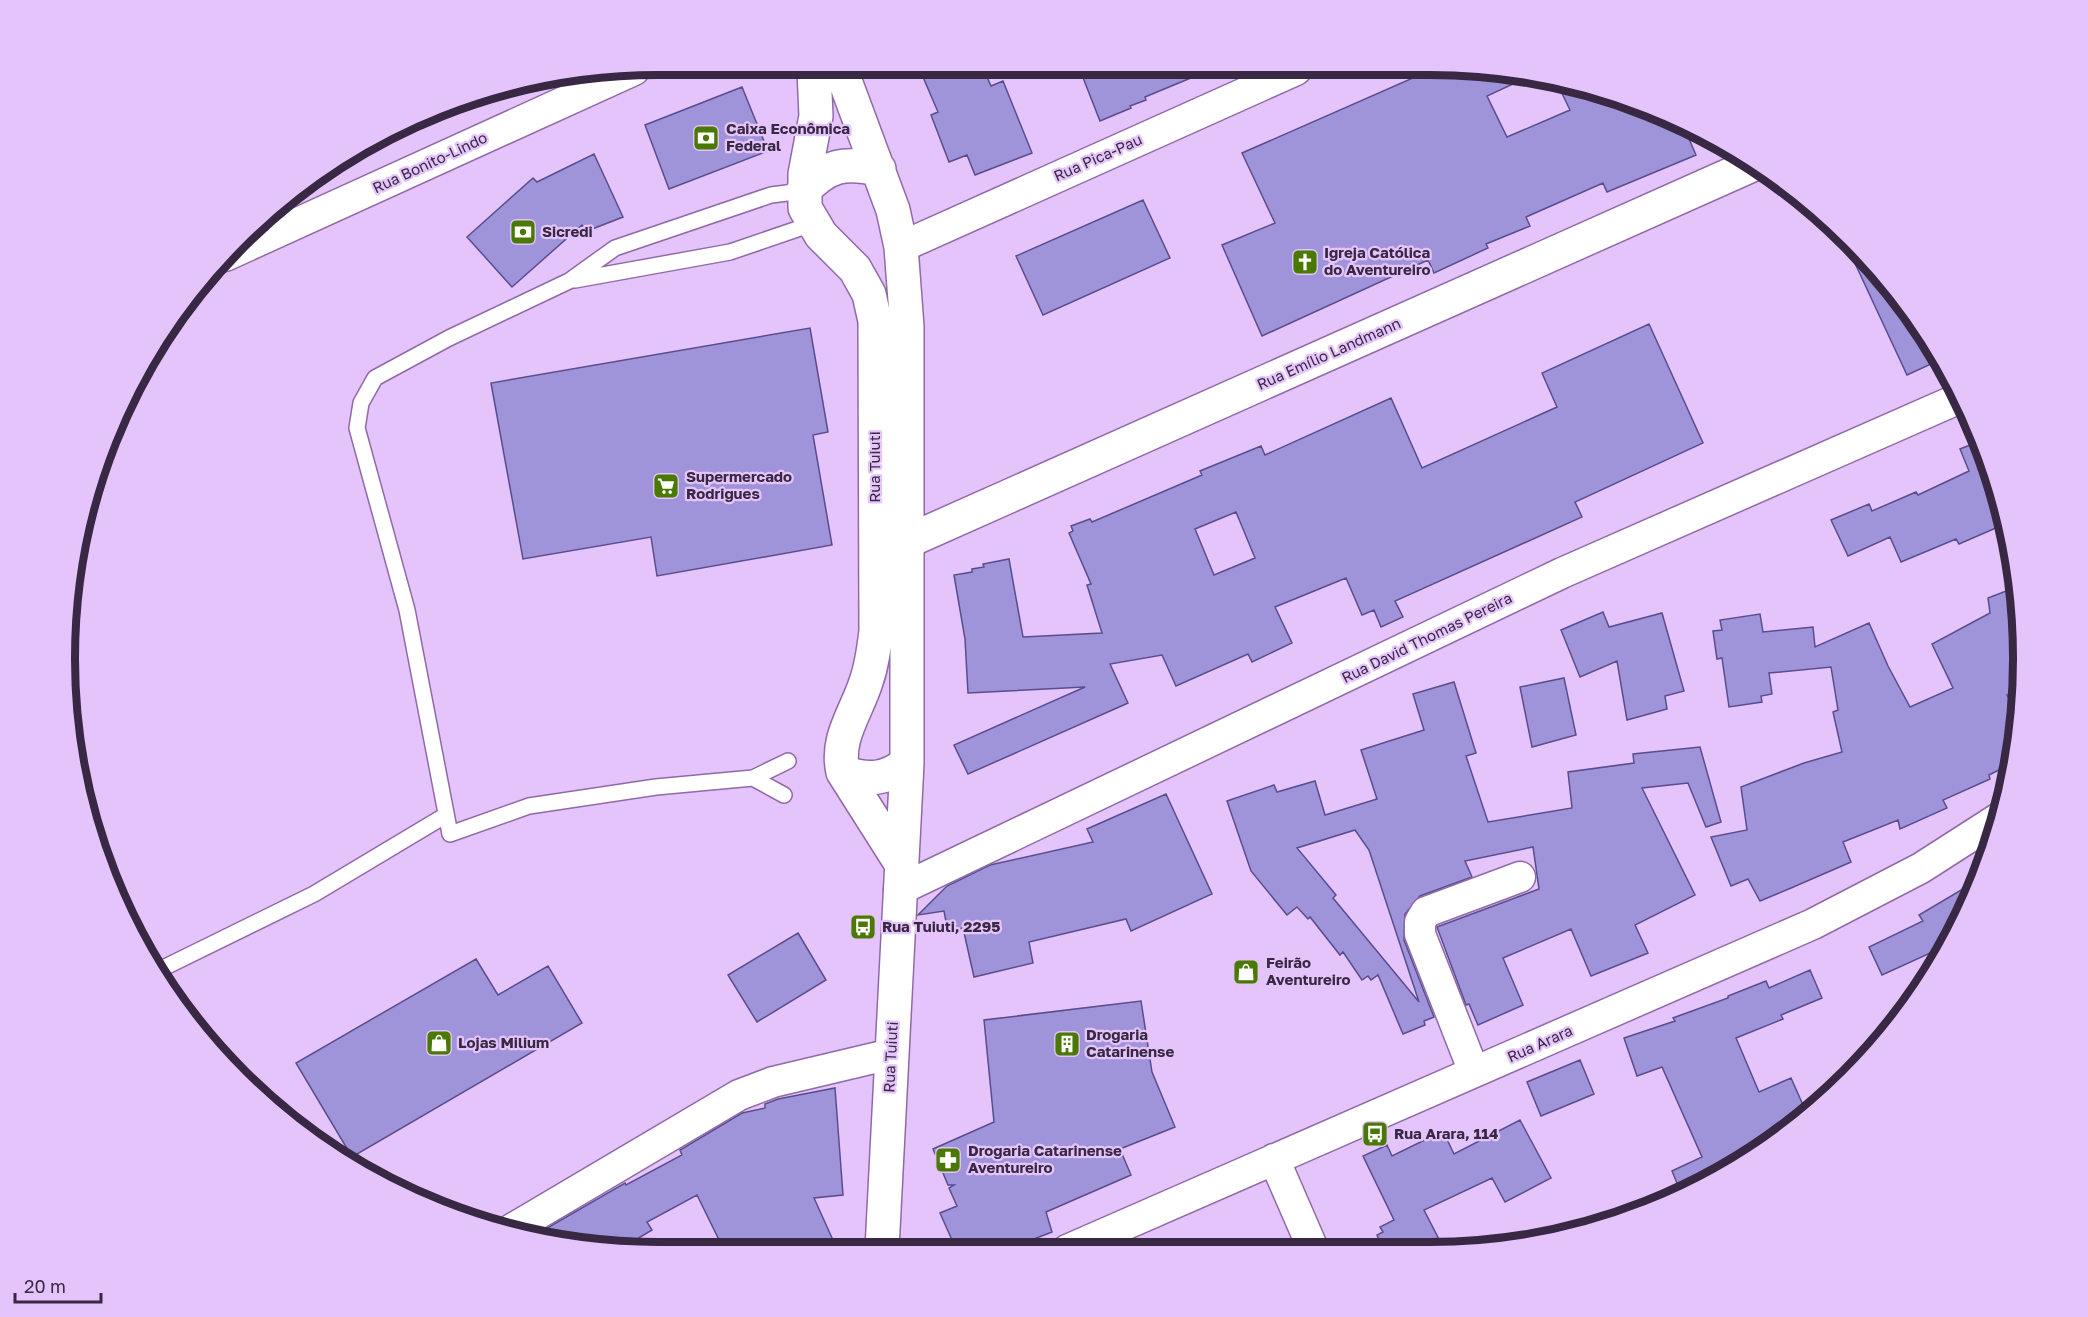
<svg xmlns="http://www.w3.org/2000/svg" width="2088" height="1317" font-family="'Golos Text',sans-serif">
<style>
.building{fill:#9f93da;stroke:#5a4d8d;stroke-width:1.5;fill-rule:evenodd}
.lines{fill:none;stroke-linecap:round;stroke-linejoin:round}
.lane-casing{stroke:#906aa8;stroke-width:18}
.street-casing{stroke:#906aa8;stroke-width:33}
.secondary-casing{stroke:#906aa8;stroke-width:36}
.primary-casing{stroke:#906aa8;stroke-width:36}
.lane{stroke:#fff;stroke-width:15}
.street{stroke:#fff;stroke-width:30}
.secondary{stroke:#fff;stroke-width:33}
.primary{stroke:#fff;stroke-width:33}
.labels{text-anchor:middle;stroke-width:4.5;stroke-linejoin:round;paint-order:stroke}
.poi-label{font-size:15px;font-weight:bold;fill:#382843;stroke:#e4c4fb;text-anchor:start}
.street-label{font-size:15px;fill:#382843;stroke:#e4c4fb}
.rim{fill:none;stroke:#382843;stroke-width:8}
</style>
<rect width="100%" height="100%" fill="#e4c4fb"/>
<path class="building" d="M 920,70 L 984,70 L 991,86 L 1003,81 L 1032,153 L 975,175 L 967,155 L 949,162 L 931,115 L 938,112 Z
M 1080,70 L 1210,70 L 1145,97 L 1146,100 L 1130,106 L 1131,108 L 1100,121 Z
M 1431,70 L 1507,70 L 1530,76 L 1487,96 L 1507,137 L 1570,110 L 1557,83 L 1657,110 L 1683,125 L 1696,155 L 1607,192 L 1603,183 L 1526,217 L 1530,226 L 1486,244 L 1488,248 L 1434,273 L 1428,260 L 1262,336 L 1222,245 L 1275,223 L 1242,153 Z
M 742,87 L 768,151 L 669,189 L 645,125 Z
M 594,154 L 623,217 L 587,231 L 582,225 L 512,287 L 467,237 L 533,178 L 537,182 Z
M 1143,200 L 1170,258 L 1043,315 L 1016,256 Z
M 1850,242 L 1876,267 L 1942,359 L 1907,375 L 1846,244 Z
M 1649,324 L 1703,443 L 1575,502 L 1582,517 L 1395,601 L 1403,617 L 1381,627 L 1374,610 L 1362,615 L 1346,578 L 1275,607 L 1292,643 L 1252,662 L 1248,654 L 1176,686 L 1162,655 L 1110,664 L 1128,703 L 968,774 L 954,745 L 1085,687 L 968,693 L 965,639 L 954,575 L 972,572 L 972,569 L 984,567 L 983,564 L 1009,559 L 1023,637 L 1102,633 L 1087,585 L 1091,584 L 1069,533 L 1073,531 L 1071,526 L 1090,519 L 1092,522 L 1202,475 L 1200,471 L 1261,446 L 1265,455 L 1391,398 L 1422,468 L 1557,407 L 1542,373 ZM 1236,512 L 1255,558 L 1214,575 L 1195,529 Z
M 810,328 L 828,432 L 813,435 L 832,545 L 657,576 L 651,537 L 523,559 L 491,383 Z
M 1980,441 L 1992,468 L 2005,524 L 1959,544 L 1956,539 L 1901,562 L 1890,537 L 1848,556 L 1831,520 L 1869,504 L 1872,511 L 1916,492 L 1918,495 L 1969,471 L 1960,449 Z
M 2019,586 L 2022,688 L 2007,695 L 2019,720 L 2011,764 L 1989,775 L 1990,779 L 1943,800 L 1947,808 L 1900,829 L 1898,820 L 1843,842 L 1851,862 L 1791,888 L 1760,901 L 1748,879 L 1731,886 L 1711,837 L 1747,830 L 1741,787 L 1804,763 L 1842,752 L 1833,712 L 1838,710 L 1831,667 L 1769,673 L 1772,694 L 1761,696 L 1762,702 L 1729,707 L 1722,658 L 1717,659 L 1713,631 L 1722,630 L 1720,620 L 1760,614 L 1763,632 L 1813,627 L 1815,647 L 1869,623 L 1888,666 L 1910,707 L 1953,688 L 1932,644 L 1990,613 L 1988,598 Z
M 1603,612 L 1609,627 L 1662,613 L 1684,691 L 1665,696 L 1667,709 L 1627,720 L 1617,661 L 1580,677 L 1561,630 Z
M 1564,678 L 1576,735 L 1532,747 L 1520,687 Z
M 1454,682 L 1476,753 L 1466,756 L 1488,822 L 1572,808 L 1568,772 L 1634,763 L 1633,754 L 1700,747 L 1721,822 L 1706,827 L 1688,783 L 1642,788 L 1695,895 L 1635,925 L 1648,953 L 1591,976 L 1571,929 L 1503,958 L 1523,1005 L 1478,1025 L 1469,1004 L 1466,1005 L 1437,927 L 1539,889 L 1533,847 L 1465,861 L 1472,877 L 1420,896 L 1405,914 L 1404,940 L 1434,1017 L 1424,1021 L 1425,1025 L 1403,1034 L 1378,975 L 1371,980 L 1368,976 L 1362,980 L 1343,952 L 1340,955 L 1310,917 L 1308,919 L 1297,907 L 1287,915 L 1251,871 L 1227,801 L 1274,785 L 1277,792 L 1315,781 L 1325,815 L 1377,799 L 1361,750 L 1424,730 L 1413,694 ZM 1355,830 L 1369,850 L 1419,1002 L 1333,898 L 1336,895 L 1297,848 Z
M 1166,794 L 1212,894 L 1131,931 L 1126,919 L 1029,942 L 1033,963 L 974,977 L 963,928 L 948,932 L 944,911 L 918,915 L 947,886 L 990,865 L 1093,842 L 1087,829 Z
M 1978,880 L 1962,922 L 1948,945 L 1882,975 L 1869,947 L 1923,921 L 1919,915 Z
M 798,933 L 826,980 L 757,1022 L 728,975 Z
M 476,959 L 498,995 L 548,966 L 582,1023 L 352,1157 L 296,1063 Z
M 1810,970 L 1822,998 L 1781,1015 L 1783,1019 L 1736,1038 L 1759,1092 L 1791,1078 L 1807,1114 L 1693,1191 L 1682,1195 L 1672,1171 L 1702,1157 L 1662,1067 L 1637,1076 L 1624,1038 L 1675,1021 L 1673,1018 L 1728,998 L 1728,996 L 1766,981 L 1769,988 Z
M 1141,1001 L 1152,1072 L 1175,1127 L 1120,1149 L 1131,1175 L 1046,1212 L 1052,1232 L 1008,1249 L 956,1249 L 940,1213 L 957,1206 L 949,1188 L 954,1185 L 948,1185 L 933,1149 L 994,1122 L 984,1020 Z
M 1580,1060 L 1594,1094 L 1541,1116 L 1527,1082 Z
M 835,1088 L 843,1195 L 814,1198 L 837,1249 L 723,1248 L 697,1195 L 647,1222 L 652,1230 L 622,1248 L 581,1247 L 535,1235 L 625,1183 L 626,1185 L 682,1155 L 680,1150 L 742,1113 L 765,1108 L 765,1104 L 778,1099 Z
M 1520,1120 L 1551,1178 L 1505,1202 L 1492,1178 L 1424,1210 L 1445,1251 L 1384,1251 L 1377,1235 L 1383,1232 L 1380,1227 L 1394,1220 L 1363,1156 L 1387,1145 L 1392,1156 L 1443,1131 L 1454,1154 Z"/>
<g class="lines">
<defs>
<path id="lane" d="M 575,280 L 730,252 L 812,224
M 753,778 L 788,761
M 784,795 L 753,778 L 656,787 L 529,806 L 450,834 L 407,610 L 357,428 L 361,403 L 375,378 L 449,338 L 569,281 L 615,248 L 771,195 L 803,191
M 155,972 L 314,894 L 446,815"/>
<path id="street" d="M 901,247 L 1296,70
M 225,256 L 634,70
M 899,890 L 1562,573 L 1960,398
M 1474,1072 L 1420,934 L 1420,922 L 1426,912 L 1520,877
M 1274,1159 L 1314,1251
M 512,1229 L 739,1095 L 773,1082 L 891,1054
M 1067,1250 L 1813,924 L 1921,868 L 2002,816"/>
<path id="secondary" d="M 906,542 L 1752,165"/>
<path id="primary" d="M 814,70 L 816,116 L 805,174 L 805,208 L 821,235 L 855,269 L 869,294 L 875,321 L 876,631 C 874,648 872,665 866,682 C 856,713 835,739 843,772 L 902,865
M 841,70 L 893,210 L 901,247 L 907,327 L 907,763 L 882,1249
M 803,191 C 829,164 844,162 879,169
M 843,772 C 868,781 886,780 907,763"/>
</defs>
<use href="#lane" class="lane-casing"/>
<use href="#street" class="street-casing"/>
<use href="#secondary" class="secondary-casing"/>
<use href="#primary" class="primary-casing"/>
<use href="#lane" class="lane"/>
<use href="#street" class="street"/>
<use href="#secondary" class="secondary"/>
<use href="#primary" class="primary"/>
</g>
<defs>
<symbol id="bank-square" viewBox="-11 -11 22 22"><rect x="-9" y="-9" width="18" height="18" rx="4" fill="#497900" stroke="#e4c4fb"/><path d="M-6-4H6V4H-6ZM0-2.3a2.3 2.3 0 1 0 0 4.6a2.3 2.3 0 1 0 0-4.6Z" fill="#fff"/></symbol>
<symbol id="church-square" viewBox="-11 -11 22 22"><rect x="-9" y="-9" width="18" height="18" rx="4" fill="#497900" stroke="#e4c4fb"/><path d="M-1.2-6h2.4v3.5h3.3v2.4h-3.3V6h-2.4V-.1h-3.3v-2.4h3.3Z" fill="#fff"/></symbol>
<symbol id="supermarket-square" viewBox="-11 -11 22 22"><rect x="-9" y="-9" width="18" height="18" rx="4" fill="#497900" stroke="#e4c4fb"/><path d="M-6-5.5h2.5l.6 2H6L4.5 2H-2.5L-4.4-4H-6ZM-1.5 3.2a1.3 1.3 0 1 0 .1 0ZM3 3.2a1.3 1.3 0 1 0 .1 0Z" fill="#fff"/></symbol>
<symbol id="bus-square" viewBox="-11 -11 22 22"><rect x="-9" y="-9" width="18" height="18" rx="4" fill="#497900" stroke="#e4c4fb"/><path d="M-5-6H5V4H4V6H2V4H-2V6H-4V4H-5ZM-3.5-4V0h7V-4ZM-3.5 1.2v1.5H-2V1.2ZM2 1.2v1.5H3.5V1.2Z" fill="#fff"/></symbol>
<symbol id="shop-square" viewBox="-11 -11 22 22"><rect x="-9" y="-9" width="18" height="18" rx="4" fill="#497900" stroke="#e4c4fb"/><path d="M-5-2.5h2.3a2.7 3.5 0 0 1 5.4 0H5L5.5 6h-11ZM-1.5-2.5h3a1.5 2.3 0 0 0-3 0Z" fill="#fff"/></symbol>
<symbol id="building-square" viewBox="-11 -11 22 22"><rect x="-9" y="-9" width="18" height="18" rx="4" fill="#497900" stroke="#e4c4fb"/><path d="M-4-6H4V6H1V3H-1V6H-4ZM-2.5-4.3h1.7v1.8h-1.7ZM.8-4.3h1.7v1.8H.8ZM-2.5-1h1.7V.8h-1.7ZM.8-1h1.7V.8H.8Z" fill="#fff"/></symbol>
<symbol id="pharmacy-square" viewBox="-11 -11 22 22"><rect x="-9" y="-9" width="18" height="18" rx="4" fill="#497900" stroke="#e4c4fb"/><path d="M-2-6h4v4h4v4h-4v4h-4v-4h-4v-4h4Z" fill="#fff"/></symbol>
</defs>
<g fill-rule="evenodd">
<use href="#bank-square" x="691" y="123" width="30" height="30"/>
<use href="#bank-square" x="508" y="217" width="30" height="30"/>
<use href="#church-square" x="1290" y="247" width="30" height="30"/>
<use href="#supermarket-square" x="651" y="471" width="30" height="30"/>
<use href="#bus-square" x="848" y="912" width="30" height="30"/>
<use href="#shop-square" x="1231" y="957" width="30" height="30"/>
<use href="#shop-square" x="424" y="1028" width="30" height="30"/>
<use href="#building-square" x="1052" y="1029" width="30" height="30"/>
<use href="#bus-square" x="1360" y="1119" width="30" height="30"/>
<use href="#pharmacy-square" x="933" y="1145" width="30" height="30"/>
</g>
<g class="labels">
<g class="poi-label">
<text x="726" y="134">Caixa Econômica<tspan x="726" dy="17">Federal</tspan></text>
<text x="542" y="237">Sicredi</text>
<text x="1324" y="258">Igreja Católica<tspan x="1324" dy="17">do Aventureiro</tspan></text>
<text x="686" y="482">Supermercado<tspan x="686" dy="17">Rodrigues</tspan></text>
<text x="882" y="932">Rua Tuiuti, 2295</text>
<text x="1266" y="968">Feirão<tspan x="1266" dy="17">Aventureiro</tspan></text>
<text x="1086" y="1040">Drogaria<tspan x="1086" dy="17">Catarinense</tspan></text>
<text x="458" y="1048">Lojas Milium</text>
<text x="1394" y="1139">Rua Arara, 114</text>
<text x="968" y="1156">Drogaria Catarinense<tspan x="968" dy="17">Aventureiro</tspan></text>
</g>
<g class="street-label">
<text transform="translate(1098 158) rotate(-24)" y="5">Rua Pica-Pau</text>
<text transform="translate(430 163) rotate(-25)" y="5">Rua Bonito-Lindo</text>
<text transform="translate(1329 354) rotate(-24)" y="5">Rua Emílio Landmann</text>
<text transform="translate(875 467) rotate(-90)" y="5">Rua Tuiuti</text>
<text transform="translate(1427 638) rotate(-26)" y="5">Rua David Thomas Pereira</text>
<text transform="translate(1540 1044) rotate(-24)" y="5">Rua Arara</text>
<text transform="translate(891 1057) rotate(-87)" y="5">Rua Tuiuti</text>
</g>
</g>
<path d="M0 0H2088V1317H0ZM658 75H1430A583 583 0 0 1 2013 658V659A583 583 0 0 1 1430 1242H658A583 583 0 0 1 75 659V658A583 583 0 0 1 658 75Z" fill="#e4c4fb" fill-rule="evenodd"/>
<path class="rim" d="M658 75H1430A583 583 0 0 1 2013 658V659A583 583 0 0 1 1430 1242H658A583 583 0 0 1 75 659V658A583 583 0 0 1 658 75Z"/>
<path d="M15 1293v9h86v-9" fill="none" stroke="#382843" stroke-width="3"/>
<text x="24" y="1293" font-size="18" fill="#382843" stroke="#e4c4fb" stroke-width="4.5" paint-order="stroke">20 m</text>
</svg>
